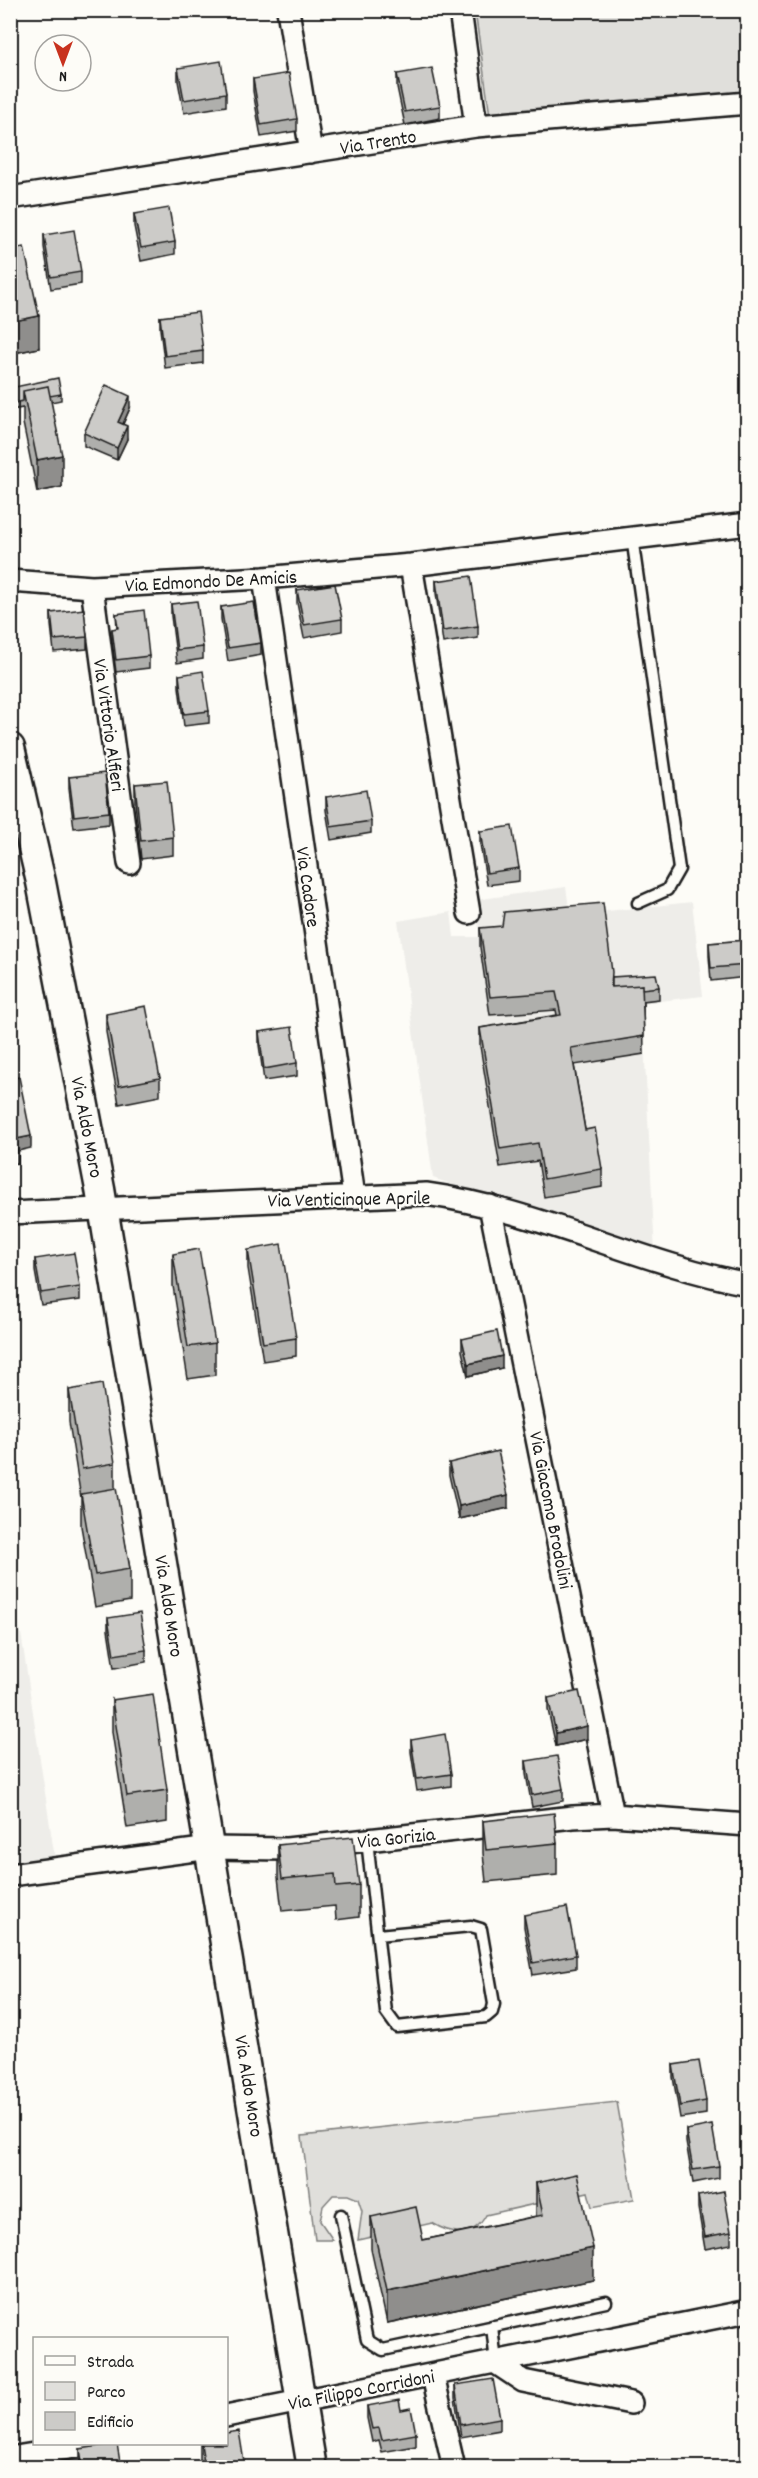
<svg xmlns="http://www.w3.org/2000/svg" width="758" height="2478" font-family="Dekko,sans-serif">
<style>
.built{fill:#eeede9}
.green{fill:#e0dfdb;stroke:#7e7e7c;stroke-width:1.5}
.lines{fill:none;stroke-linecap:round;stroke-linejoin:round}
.service-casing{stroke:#1c1c1c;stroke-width:15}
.minor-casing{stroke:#1c1c1c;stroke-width:26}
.secondary-casing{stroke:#1c1c1c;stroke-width:33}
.service{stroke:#fdfcf7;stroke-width:10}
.minor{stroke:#fdfcf7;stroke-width:21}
.secondary{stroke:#fdfcf7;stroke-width:28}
.wall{fill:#afafac;stroke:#1c1c1c;stroke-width:1.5}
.shaded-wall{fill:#8f8e8c;stroke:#1c1c1c;stroke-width:1.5}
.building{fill:#cccbc8;stroke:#1c1c1c;stroke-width:1.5}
.labels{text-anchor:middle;stroke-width:4.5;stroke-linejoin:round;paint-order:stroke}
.street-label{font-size:20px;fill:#1c1c1c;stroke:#fdfcf7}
</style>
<rect width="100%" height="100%" fill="#fdfcf7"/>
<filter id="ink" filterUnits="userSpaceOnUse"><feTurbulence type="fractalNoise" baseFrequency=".0167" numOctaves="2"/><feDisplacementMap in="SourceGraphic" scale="12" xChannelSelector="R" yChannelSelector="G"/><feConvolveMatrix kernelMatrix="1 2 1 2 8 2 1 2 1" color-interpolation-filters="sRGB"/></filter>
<g filter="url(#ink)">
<path class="built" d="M 566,887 L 570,915 L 692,902 L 703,996 L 642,1003 L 655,1253 L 433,1178 L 398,921 L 451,912 L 454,937 L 480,937 L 475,900 Z
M 10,1560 L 55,1859 L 10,1865 Z"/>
<path class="green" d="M 475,11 L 747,11 L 747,92 L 490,116 Z
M 617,2102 L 634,2199 L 592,2207 L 588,2192 L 486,2215 C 474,2238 452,2235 432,2223 L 358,2240 L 362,2211 L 358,2199 L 348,2195 L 333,2195 L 323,2206 L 320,2221 L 333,2240 L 315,2240 L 302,2136 Z"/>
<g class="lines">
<defs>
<path id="service" d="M 632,537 L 679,869 L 667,890 L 638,903
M 367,1840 L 386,2012 L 397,2027 L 486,2017 L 492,2012 L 494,2004 L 481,1929 L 471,1926 L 378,1935
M 341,2215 L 367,2340 L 383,2350 L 606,2302
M 492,2326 L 496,2363"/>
<path id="minor" d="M 288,10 L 311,152
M 460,10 L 476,126
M 10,198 L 476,126 L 748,103
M 411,565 L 469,913
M 264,578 L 354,1196
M 10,581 L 92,587 L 264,578 L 411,565 L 748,524
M 92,587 L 129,863
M 490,1206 L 613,1815
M 10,1213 L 426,1194 C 536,1209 638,1263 748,1284
M 10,1875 L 210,1848 L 287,1849 L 573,1817 L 613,1815 L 748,1825
M 496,2363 L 523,2381 L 631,2403
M 433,2376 L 454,2468
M 226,2416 L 748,2311
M 10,2458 L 93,2444"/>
<path id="secondary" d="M 10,748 L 41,882 L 100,1189 L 312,2468"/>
</defs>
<use href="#service" class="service-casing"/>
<use href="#minor" class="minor-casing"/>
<use href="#secondary" class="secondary-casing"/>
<use href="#service" class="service"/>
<use href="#minor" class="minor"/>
<use href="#secondary" class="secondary"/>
</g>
<path class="wall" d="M 178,68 L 226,93 L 226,106 L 184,113 L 178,81 Z
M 397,74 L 440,106 L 440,118 L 405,125 L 397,87 Z
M 253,79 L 297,119 L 297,131 L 261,137 L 253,91 Z
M 134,214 L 175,242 L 175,254 L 141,261 L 134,226 Z
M 44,235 L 81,272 L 81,284 L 51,289 L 44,247 Z
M 10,250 L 39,348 L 14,353 L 10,339 Z
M 160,317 L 203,351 L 203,363 L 165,368 L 160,329 Z
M 10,388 L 61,394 L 61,400 L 51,402 L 62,487 L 37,492 L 23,423 L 23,408 L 11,410 Z
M 130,408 L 123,424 L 127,439 L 117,460 L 84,446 L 84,433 Z
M 436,581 L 478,626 L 478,638 L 443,643 L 436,593 Z
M 297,590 L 342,619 L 342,631 L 304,638 L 297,603 Z
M 171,604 L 203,647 L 203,659 L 177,663 L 171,616 Z
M 221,607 L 261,643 L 261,655 L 228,661 L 221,619 Z
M 51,613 L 87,637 L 87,649 L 54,652 L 51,625 Z
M 116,614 L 149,656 L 149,668 L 116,672 L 112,641 L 112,629 L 117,628 Z
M 179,675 L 209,711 L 209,723 L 184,726 L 179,687 Z
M 69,777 L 109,812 L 109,824 L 74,828 L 69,789 Z
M 135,784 L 173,837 L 173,855 L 141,859 L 135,802 Z
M 326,797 L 371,821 L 371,833 L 331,840 L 326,810 Z
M 480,831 L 519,868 L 519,881 L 487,885 L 480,844 Z
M 480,928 L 612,977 L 659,987 L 659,999 L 643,1001 L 644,1054 L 574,1065 L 585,1130 L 602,1169 L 602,1187 L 544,1197 L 538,1161 L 500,1167 L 480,1046 L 480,1028 L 557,1015 L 556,1010 L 490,1015 L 480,947 Z
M 747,940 L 747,977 L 711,981 L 709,956 L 709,943 Z
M 106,1014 L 160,1078 L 160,1096 L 119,1104 L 106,1032 Z
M 259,1032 L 297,1063 L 297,1076 L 264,1081 L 259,1045 Z
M 248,1250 L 296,1338 L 296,1356 L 263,1361 L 248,1268 Z
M 173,1254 L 215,1343 L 215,1375 L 188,1379 L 173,1286 Z
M 35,1259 L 80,1287 L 80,1300 L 41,1305 L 35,1271 Z
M 462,1339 L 502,1368 L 468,1376 L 462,1351 Z
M 69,1390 L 115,1463 L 115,1488 L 130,1569 L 130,1601 L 95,1607 L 81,1526 L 81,1498 L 69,1422 Z
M 449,1463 L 508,1508 L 459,1519 L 449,1475 Z
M 108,1618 L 146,1650 L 146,1662 L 114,1668 L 108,1630 Z
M 548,1698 L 587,1739 L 556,1746 L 548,1710 Z
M 112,1700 L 167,1790 L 167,1822 L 127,1828 L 112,1732 Z
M 411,1740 L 451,1774 L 451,1786 L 417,1791 L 411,1752 Z
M 526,1761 L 563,1789 L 563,1801 L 532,1807 L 526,1774 Z
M 483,1821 L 557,1843 L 557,1875 L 486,1882 L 483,1853 Z
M 278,1845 L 359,1885 L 359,1917 L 336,1920 L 335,1906 L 282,1911 L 278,1877 Z
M 524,1915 L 576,1955 L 576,1968 L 533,1975 L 524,1927 Z
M 673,2065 L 706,2101 L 706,2114 L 680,2118 L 673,2077 Z
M 686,2130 L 719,2166 L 719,2178 L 693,2183 L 686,2142 Z
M 536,2183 L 593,2280 L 387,2323 L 371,2249 L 371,2217 L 423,2240 L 536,2216 Z
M 698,2196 L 731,2232 L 731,2244 L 705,2249 L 698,2208 Z
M 455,2385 L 500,2418 L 500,2430 L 461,2437 L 455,2398 Z
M 367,2406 L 401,2410 L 416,2434 L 416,2446 L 382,2452 L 379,2440 L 372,2442 L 367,2418 Z
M 200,2444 L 226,2444 L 245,2468 L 200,2468 Z
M 80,2449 L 121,2468 L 80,2468 Z"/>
<path class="shaded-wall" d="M 39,316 L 39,348 L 14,353 L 14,321 Z
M 130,396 L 130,408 L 118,435 L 118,422 Z
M 127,426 L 127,439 L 117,460 L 117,448 Z
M 62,455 L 62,487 L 37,492 L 37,460 Z
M 31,1136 L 31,1148 L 18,1151 L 18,1163 L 10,1164 L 10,1152 L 16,1139 Z
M 502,1356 L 502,1368 L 468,1376 L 468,1364 Z
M 508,1495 L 508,1508 L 459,1519 L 459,1506 Z
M 587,1726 L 587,1739 L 556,1746 L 556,1733 Z
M 593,2248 L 593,2280 L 387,2323 L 387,2291 Z"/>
<path class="building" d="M 221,61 L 226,93 L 184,100 L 178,68 Z
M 432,68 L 440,106 L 405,112 L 397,74 Z
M 289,73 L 297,119 L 261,125 L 253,79 Z
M 169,208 L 175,242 L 141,248 L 134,214 Z
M 74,230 L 81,272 L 51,277 L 44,235 Z
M 24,247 L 39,316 L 14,321 L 10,307 L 10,250 Z
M 198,312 L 203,351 L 165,356 L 160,317 Z
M 58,378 L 61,394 L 50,396 L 48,386 L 23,391 L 23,401 L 11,404 L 10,388 Z
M 106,385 L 130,396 L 118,422 L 127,426 L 117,448 L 84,433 Z
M 48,386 L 62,455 L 37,460 L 23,391 Z
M 471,576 L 478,626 L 443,631 L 436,581 Z
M 335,584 L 342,619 L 304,625 L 297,590 Z
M 197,601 L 203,647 L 177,650 L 171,604 Z
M 254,602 L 261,643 L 228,648 L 221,607 Z
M 84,609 L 87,637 L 54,640 L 51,613 Z
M 144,610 L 149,656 L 116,660 L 112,629 L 118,628 L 116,614 Z
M 203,671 L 209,711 L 184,714 L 179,675 Z
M 105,773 L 109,812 L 74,816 L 69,777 Z
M 167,781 L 173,837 L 141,841 L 135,784 Z
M 366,790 L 371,821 L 331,827 L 326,797 Z
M 512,826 L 519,868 L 487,873 L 480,831 Z
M 603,903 L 612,972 L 611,987 L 642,985 L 644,1036 L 571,1048 L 585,1130 L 595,1128 L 602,1169 L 544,1179 L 538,1143 L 500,1149 L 480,1028 L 561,1015 L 556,992 L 490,997 L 480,928 L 502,926 L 504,912 Z
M 747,940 L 747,965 L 711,968 L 709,943 Z
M 656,974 L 659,987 L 642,989 L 642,985 L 612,987 L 612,977 Z
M 146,1006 L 160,1078 L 119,1086 L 106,1014 Z
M 292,1027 L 297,1063 L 264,1069 L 259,1032 Z
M 19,1077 L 31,1136 L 16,1139 L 18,1150 L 10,1152 L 10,1079 Z
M 281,1244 L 296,1338 L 263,1343 L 248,1250 Z
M 199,1249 L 215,1343 L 188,1347 L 173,1254 Z
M 74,1253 L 80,1287 L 41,1293 L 35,1259 Z
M 497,1331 L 502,1356 L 468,1364 L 462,1339 Z
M 102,1384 L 115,1463 L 82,1469 L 69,1390 Z
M 498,1451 L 508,1495 L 459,1506 L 449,1463 Z
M 116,1488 L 130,1569 L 95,1575 L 81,1494 Z
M 140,1613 L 146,1650 L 114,1655 L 108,1618 Z
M 579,1691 L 587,1726 L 556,1733 L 548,1698 Z
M 153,1694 L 167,1790 L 127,1796 L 112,1700 Z
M 445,1734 L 451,1774 L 417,1779 L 411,1740 Z
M 557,1756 L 563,1789 L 532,1795 L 526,1761 Z
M 554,1813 L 557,1843 L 486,1850 L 483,1821 Z
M 353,1837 L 359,1885 L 336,1887 L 335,1874 L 282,1879 L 278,1845 Z
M 567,1907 L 576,1955 L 533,1963 L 524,1915 Z
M 699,2061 L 706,2101 L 680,2106 L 673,2065 Z
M 712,2125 L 719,2166 L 693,2170 L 686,2130 Z
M 577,2174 L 593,2248 L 387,2291 L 371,2217 L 416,2207 L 423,2240 L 543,2215 L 536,2183 Z
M 724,2191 L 731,2232 L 705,2237 L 698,2196 Z
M 493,2379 L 500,2418 L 461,2425 L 455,2385 Z
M 399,2400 L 401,2410 L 411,2408 L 416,2434 L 382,2440 L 379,2428 L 372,2429 L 367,2406 Z
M 239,2431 L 245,2468 L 205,2468 L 201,2444 L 226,2444 L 226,2433 Z
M 113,2444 L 117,2444 L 121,2468 L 83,2468 L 80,2449 Z
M 433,2461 L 435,2468 L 407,2468 Z"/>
</g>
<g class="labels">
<g class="street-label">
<text transform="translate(378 141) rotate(-9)" y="7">Via Trento</text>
<text transform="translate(211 580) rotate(-3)" y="7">Via Edmondo De Amicis</text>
<text transform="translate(110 725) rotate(82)" y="7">Via Vittorio Alfieri</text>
<text transform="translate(309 887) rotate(82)" y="7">Via Cadore</text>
<text transform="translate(88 1127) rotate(79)" y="7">Via Aldo Moro</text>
<text transform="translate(349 1198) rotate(-1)" y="7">Via Venticinque Aprile</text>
<text transform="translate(552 1510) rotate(79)" y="7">Via Giacomo Brodolini</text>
<text transform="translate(170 1606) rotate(81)" y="7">Via Aldo Moro</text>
<text transform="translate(396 1837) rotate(-6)" y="7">Via Gorizia</text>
<text transform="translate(250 2086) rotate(81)" y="7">Via Aldo Moro</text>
<text transform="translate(361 2389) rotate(-11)" y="7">Via Filippo Corridoni</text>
</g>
</g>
<rect width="758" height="2478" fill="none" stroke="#fdfcf7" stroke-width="36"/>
<rect x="18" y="18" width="722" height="2442" fill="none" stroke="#1c1c1c" stroke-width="2" filter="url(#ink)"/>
<rect x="33" y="2337" width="195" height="108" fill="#fdfcf7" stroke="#a3a29f" stroke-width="1.5"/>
<rect x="45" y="2356" width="30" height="9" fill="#fdfcf7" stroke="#a3a29f" stroke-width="1.5"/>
<text x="87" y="2367" font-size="18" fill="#1c1c1c">Strada</text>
<rect x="45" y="2382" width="30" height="18" fill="#e0dfdb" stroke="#a3a29f" stroke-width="1.5"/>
<text x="87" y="2397" font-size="18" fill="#1c1c1c">Parco</text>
<rect x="45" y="2412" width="30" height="18" fill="#cccbc8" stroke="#a3a29f" stroke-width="1.5"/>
<text x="87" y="2427" font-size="18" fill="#1c1c1c">Edificio</text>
<g transform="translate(63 63) rotate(180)"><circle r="28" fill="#fdfcf7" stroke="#a3a29f" stroke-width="1.5"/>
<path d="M0-4.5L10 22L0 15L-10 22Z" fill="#c8321e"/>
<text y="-9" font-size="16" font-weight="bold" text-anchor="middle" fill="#1c1c1c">N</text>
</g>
</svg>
